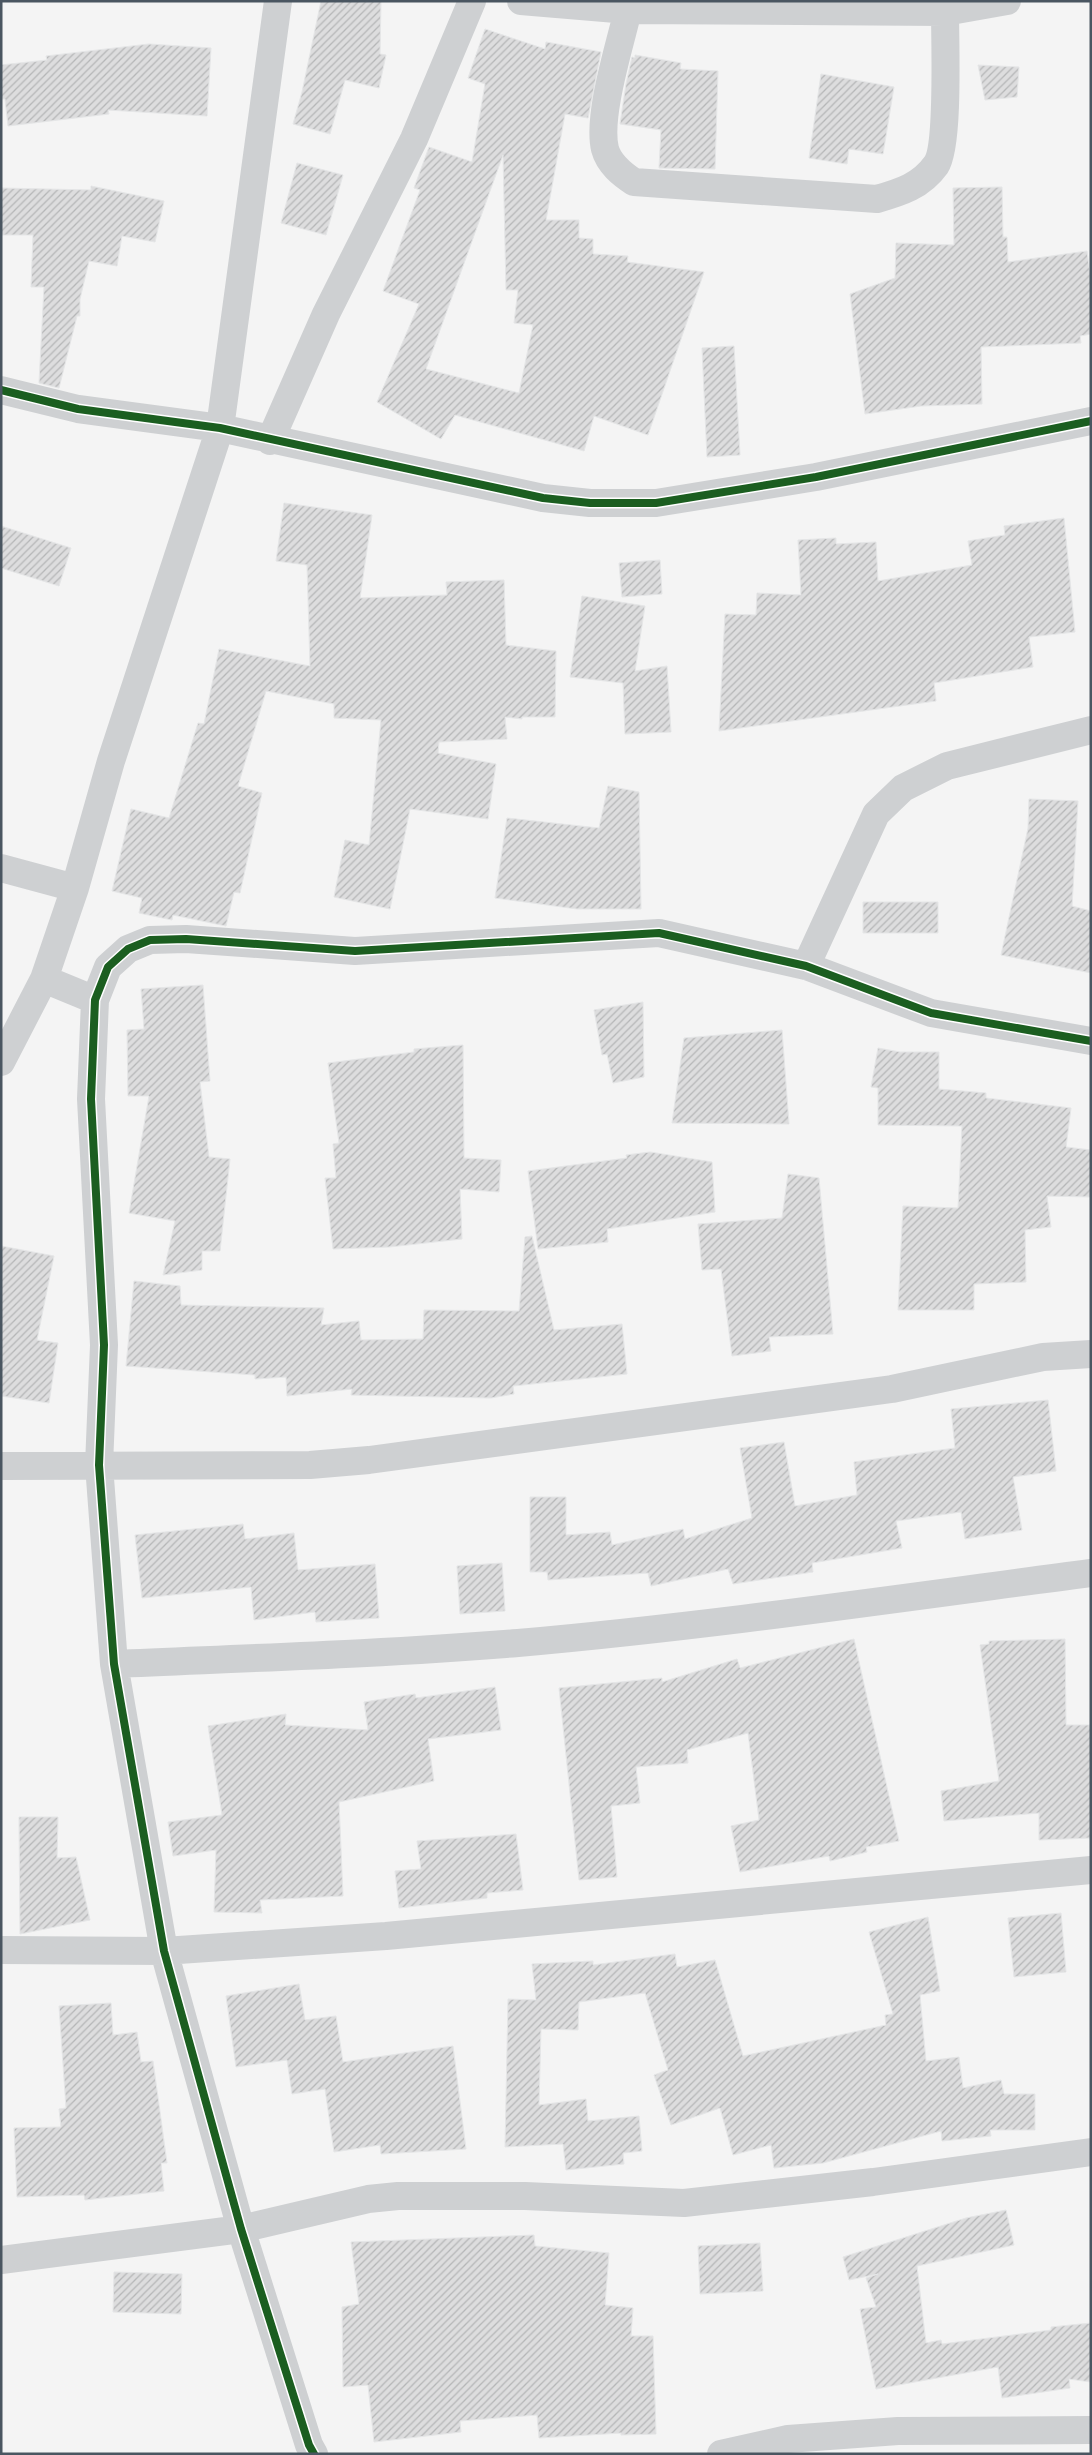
<svg xmlns="http://www.w3.org/2000/svg" width="1092" height="2455" font-family="'Sofia Sans Condensed',sans-serif">
<style>
.building{fill:url(#building-hatch);stroke:#e5e6e7;fill-rule:evenodd}
.lines{fill:none;stroke-linecap:round;stroke-linejoin:round}
.minor{stroke:#ced0d2;stroke-width:28}
.cycleway-casing{stroke:#fff;stroke-width:11}
.cycleway{stroke:#1b5e20;stroke-width:8}
</style>
<defs>
<pattern id="building-hatch" width="6" height="6" patternUnits="userSpaceOnUse" patternTransform="scale(1.25)"><rect width="6" height="6" fill="#ddddde"/><path d="M-1 1l2-2M0 6l6-6M5 7l2-2" fill="none" stroke="#b5b6b7"/></pattern>
</defs>
<rect width="100%" height="100%" fill="#f4f4f4"/>
<path class="building" d="M 321,1 L 381,1 L 380,54 L 386,55 L 379,88 L 345,80 L 330,134 L 293,124 L 302,92 Z
M 485,29 L 545,49 L 546,42 L 601,52 L 588,118 L 565,114 L 546,220 L 579,220 L 579,238 L 593,239 L 593,254 L 628,256 L 627,262 L 704,272 L 648,435 L 594,416 L 584,451 L 455,415 L 441,439 L 377,402 L 419,304 L 383,291 L 420,190 L 414,188 L 429,147 L 472,162 L 485,84 L 468,78 ZM 503,155 L 506,290 L 518,290 L 514,323 L 533,325 L 519,393 L 426,369 Z
M 149,44 L 211,48 L 207,116 L 108,110 L 109,114 L 8,126 L 5,99 L 1,99 L 1,65 L 47,60 L 46,56 Z
M 635,55 L 681,63 L 680,69 L 718,71 L 715,169 L 659,168 L 661,130 L 620,124 L 626,84 L 632,57 L 635,58 Z
M 978,65 L 1019,67 L 1017,97 L 985,100 Z
M 821,74 L 894,87 L 883,154 L 849,149 L 847,164 L 809,158 Z
M 297,163 L 343,175 L 326,235 L 281,223 Z
M 91,186 L 164,201 L 155,242 L 122,236 L 117,266 L 89,261 L 80,299 L 80,316 L 77,316 L 59,388 L 39,383 L 44,287 L 31,287 L 33,235 L 1,235 L 1,188 L 91,190 Z
M 1002,187 L 1003,237 L 1007,237 L 1008,262 L 1087,251 L 1091,281 L 1091,334 L 1080,336 L 1081,343 L 981,347 L 982,404 L 921,406 L 865,414 L 850,294 L 895,278 L 896,243 L 954,245 L 953,188 Z
M 734,346 L 740,455 L 707,457 L 702,348 Z
M 284,503 L 372,515 L 360,598 L 447,595 L 446,582 L 504,580 L 506,645 L 556,651 L 555,717 L 522,717 L 522,719 L 505,717 L 507,739 L 439,742 L 438,753 L 496,764 L 488,819 L 410,809 L 390,909 L 334,897 L 345,840 L 369,845 L 381,720 L 334,718 L 334,704 L 266,691 L 238,786 L 262,793 L 240,893 L 234,892 L 226,926 L 173,915 L 172,920 L 139,913 L 142,898 L 112,891 L 131,809 L 169,818 L 198,723 L 204,724 L 219,649 L 310,666 L 307,565 L 276,561 Z
M 1064,518 L 1075,632 L 1029,637 L 1033,667 L 934,683 L 936,701 L 719,731 L 725,614 L 756,615 L 757,593 L 801,595 L 798,540 L 836,538 L 836,544 L 876,542 L 878,581 L 972,565 L 968,541 L 1005,535 L 1004,526 Z
M 1,526 L 71,548 L 59,586 L 1,568 Z
M 660,560 L 662,594 L 622,597 L 619,563 Z
M 582,596 L 645,606 L 635,671 L 667,666 L 671,732 L 625,734 L 623,683 L 570,677 Z
M 608,786 L 639,792 L 641,909 L 577,909 L 495,898 L 507,818 L 599,828 Z
M 1029,799 L 1078,801 L 1072,906 L 1091,911 L 1091,973 L 1001,955 L 1028,828 Z
M 863,902 L 938,902 L 938,933 L 863,933 Z
M 203,985 L 210,1081 L 200,1082 L 209,1157 L 230,1159 L 220,1251 L 202,1251 L 202,1270 L 163,1275 L 175,1221 L 129,1213 L 149,1096 L 128,1096 L 127,1030 L 144,1029 L 141,989 Z
M 643,1002 L 644,1077 L 613,1083 L 607,1054 L 602,1055 L 594,1010 Z
M 782,1030 L 789,1124 L 672,1123 L 684,1038 Z
M 463,1045 L 464,1158 L 501,1160 L 499,1192 L 460,1189 L 462,1239 L 389,1247 L 333,1249 L 325,1178 L 336,1178 L 333,1144 L 339,1143 L 328,1063 L 414,1052 L 414,1049 Z
M 878,1048 L 900,1052 L 939,1052 L 939,1089 L 986,1093 L 986,1098 L 1071,1108 L 1066,1147 L 1091,1150 L 1091,1197 L 1047,1196 L 1051,1227 L 1025,1230 L 1026,1282 L 974,1284 L 974,1310 L 898,1310 L 903,1206 L 958,1208 L 962,1126 L 878,1125 L 878,1088 L 871,1087 Z
M 650,1152 L 712,1162 L 715,1212 L 607,1229 L 608,1242 L 538,1249 L 528,1171 L 627,1158 L 626,1155 Z
M 788,1174 L 819,1178 L 833,1334 L 769,1337 L 771,1351 L 732,1356 L 721,1269 L 702,1270 L 698,1224 L 782,1218 Z
M 532,1236 L 554,1330 L 622,1324 L 627,1374 L 513,1386 L 514,1394 L 491,1398 L 351,1395 L 352,1389 L 287,1396 L 286,1377 L 255,1379 L 255,1375 L 126,1366 L 134,1281 L 180,1286 L 181,1305 L 324,1308 L 321,1325 L 359,1321 L 361,1340 L 423,1339 L 424,1310 L 519,1311 L 525,1237 Z
M 1,1246 L 54,1256 L 37,1340 L 58,1343 L 49,1403 L 1,1396 Z
M 1048,1400 L 1056,1471 L 1013,1477 L 1022,1530 L 965,1539 L 961,1512 L 896,1521 L 902,1548 L 812,1563 L 813,1572 L 733,1584 L 728,1569 L 651,1586 L 648,1573 L 548,1580 L 547,1572 L 530,1572 L 530,1497 L 566,1497 L 566,1535 L 610,1532 L 612,1545 L 683,1529 L 685,1539 L 752,1518 L 740,1448 L 784,1442 L 795,1506 L 857,1495 L 854,1462 L 955,1448 L 951,1409 Z
M 243,1524 L 245,1539 L 294,1533 L 298,1570 L 375,1564 L 379,1618 L 316,1622 L 315,1612 L 254,1620 L 251,1587 L 142,1598 L 135,1535 Z
M 502,1563 L 505,1611 L 460,1614 L 457,1566 Z
M 854,1639 L 899,1841 L 866,1847 L 867,1852 L 830,1861 L 829,1856 L 740,1872 L 731,1826 L 759,1820 L 748,1733 L 687,1750 L 688,1763 L 636,1767 L 640,1803 L 611,1806 L 617,1877 L 579,1880 L 559,1688 L 662,1678 L 662,1682 L 737,1659 L 740,1668 Z
M 1065,1639 L 1066,1725 L 1091,1725 L 1091,1838 L 1039,1840 L 1039,1813 L 944,1821 L 941,1791 L 999,1781 L 980,1645 L 989,1644 L 989,1641 Z
M 495,1687 L 501,1730 L 428,1739 L 434,1781 L 339,1802 L 343,1896 L 260,1900 L 262,1913 L 214,1912 L 216,1850 L 173,1856 L 168,1822 L 222,1815 L 208,1726 L 286,1714 L 285,1725 L 368,1730 L 364,1702 L 415,1694 L 416,1698 Z
M 19,1817 L 58,1817 L 57,1858 L 76,1857 L 90,1920 L 20,1934 Z
M 516,1834 L 523,1890 L 487,1893 L 487,1898 L 399,1908 L 395,1871 L 421,1869 L 417,1841 Z
M 1061,1913 L 1066,1972 L 1014,1977 L 1008,1918 Z
M 928,1917 L 940,1991 L 920,1995 L 926,2061 L 959,2057 L 963,2088 L 1001,2080 L 1004,2094 L 1035,2094 L 1035,2130 L 990,2130 L 991,2136 L 942,2141 L 941,2131 L 823,2163 L 774,2168 L 771,2145 L 733,2155 L 720,2108 L 671,2125 L 654,2075 L 668,2070 L 645,1993 L 579,2002 L 578,2030 L 541,2029 L 539,2105 L 586,2099 L 588,2121 L 639,2116 L 642,2151 L 623,2153 L 624,2164 L 566,2170 L 563,2144 L 505,2147 L 508,1999 L 536,2000 L 532,1964 L 593,1961 L 593,1965 L 675,1954 L 677,1967 L 715,1960 L 743,2056 L 886,2025 L 885,2015 L 893,2014 L 869,1932 Z
M 299,1984 L 305,2020 L 336,2016 L 343,2062 L 453,2046 L 466,2149 L 381,2154 L 380,2145 L 334,2152 L 325,2089 L 292,2094 L 287,2060 L 236,2067 L 226,1996 Z
M 111,2003 L 113,2035 L 137,2032 L 141,2062 L 153,2061 L 167,2163 L 161,2163 L 164,2191 L 85,2200 L 84,2195 L 17,2197 L 14,2128 L 61,2127 L 59,2109 L 66,2108 L 59,2006 Z
M 1006,2210 L 1014,2245 L 917,2266 L 926,2343 L 941,2340 L 942,2344 L 1051,2330 L 1051,2327 L 1091,2323 L 1091,2382 L 1069,2379 L 1070,2388 L 1002,2398 L 998,2367 L 876,2389 L 860,2309 L 876,2307 L 866,2278 L 878,2274 L 849,2280 L 843,2257 L 966,2218 Z
M 534,2235 L 535,2246 L 609,2253 L 605,2305 L 633,2308 L 631,2336 L 653,2336 L 656,2434 L 621,2435 L 621,2433 L 539,2438 L 537,2415 L 460,2421 L 461,2432 L 374,2442 L 368,2385 L 343,2387 L 342,2307 L 359,2304 L 351,2242 Z
M 760,2243 L 763,2291 L 700,2294 L 698,2246 Z
M 114,2272 L 182,2274 L 181,2314 L 113,2312 Z"/>
<g class="lines">
<path class="minor" d="M 521,1 L 628,10 L 945,12 L 1007,1
M 628,10 C 620,45 597,116 605,149 C 609,164 622,174 634,182 L 877,199 C 901,192 921,186 936,165 C 949,146 945,41 945,12
M 1,390 L 78,409 L 220,428 L 543,498 L 590,503 L 656,503 L 816,477 L 1091,421
M 270,441 L 326,314 L 414,139 L 472,1
M 1,868 L 75,888
M 806,966 L 876,814 L 903,788 L 947,766 L 1091,730
M 44,979 L 95,1000
M 1,1062 L 44,979 L 75,888 L 111,761 L 220,428 L 278,1
M 1,1466 L 310,1465 L 369,1460 L 892,1389 L 1043,1357 L 1091,1354
M 114,1664 C 249,1658 384,1654 518,1643 C 710,1626 900,1598 1091,1573
M 1,1950 L 164,1951 L 386,1936 L 1091,1870
M 1,2260 L 241,2229 L 368,2199 L 398,2196 L 525,2196 L 684,2203 L 873,2182 L 1091,2152
M 314,2454 L 309,2445 L 241,2229 L 164,1951 L 114,1664 L 99,1465 L 104,1345 L 91,1099 L 95,1000 L 108,967 L 128,949 L 150,940 L 186,939 L 355,951 L 659,933 L 806,966 L 931,1013 L 1091,1041
M 721,2454 L 788,2439 L 898,2431 L 1091,2430"/>
<defs>
<path id="cycleway" d="M 1,390 L 78,409 L 220,428 L 543,498 L 590,503 L 656,503 L 816,477 L 1091,421
M 314,2454 L 309,2445 L 241,2229 L 164,1951 L 114,1664 L 99,1465 L 104,1345 L 91,1099 L 95,1000 L 108,967 L 128,949 L 150,940 L 186,939 L 355,951 L 659,933 L 806,966 L 931,1013 L 1091,1041"/>
</defs>
<use href="#cycleway" class="cycleway-casing"/>
<use href="#cycleway" class="cycleway"/>
</g>
<rect width="1092" height="2455" fill="none" stroke="#4a5661" stroke-width="5"/>
</svg>
